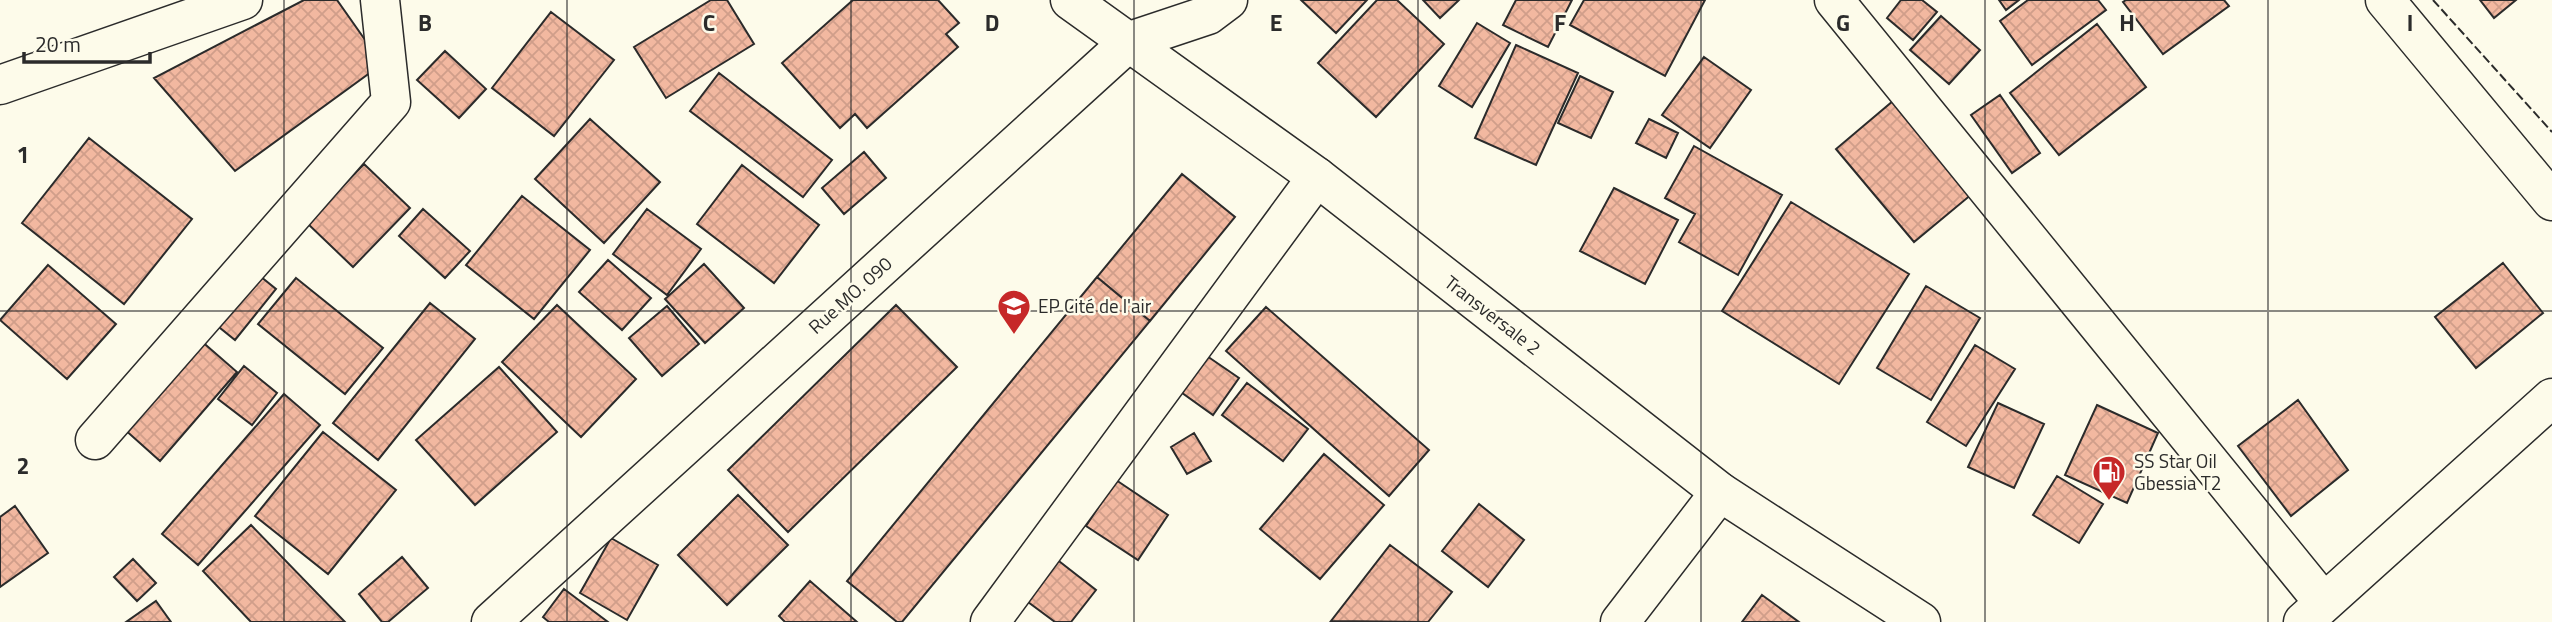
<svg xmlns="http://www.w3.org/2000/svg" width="2552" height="622" font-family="'Titillium Web',sans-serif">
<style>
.building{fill:url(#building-cross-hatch);stroke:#2b2b2b;stroke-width:2}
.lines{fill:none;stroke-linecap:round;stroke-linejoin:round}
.minor-casing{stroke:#2b2b2b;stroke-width:41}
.tertiary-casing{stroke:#2b2b2b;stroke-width:41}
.secondary-casing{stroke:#2b2b2b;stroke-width:41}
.minor{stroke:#fdfbea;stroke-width:38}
.tertiary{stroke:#fdfbea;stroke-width:38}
.secondary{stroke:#fdfbea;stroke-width:38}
.fence{stroke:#2b2b2b;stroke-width:2;stroke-dasharray:9 3.5;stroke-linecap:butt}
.grid{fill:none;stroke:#2b2b2b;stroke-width:2;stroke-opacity:0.55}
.labels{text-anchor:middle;stroke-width:5;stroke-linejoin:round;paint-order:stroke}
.street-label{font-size:19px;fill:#2b2b2b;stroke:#fdfbea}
.poi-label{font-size:19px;fill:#2b2b2b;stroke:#fdfbea;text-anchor:start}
.grid-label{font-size:23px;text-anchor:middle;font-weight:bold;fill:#2b2b2b;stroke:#fdfbea;stroke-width:5;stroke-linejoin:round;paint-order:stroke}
</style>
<defs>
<pattern id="building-cross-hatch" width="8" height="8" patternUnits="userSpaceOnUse" patternTransform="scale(1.75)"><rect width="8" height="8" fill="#f2b8a0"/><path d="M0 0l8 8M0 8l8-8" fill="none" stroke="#d09e8a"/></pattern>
</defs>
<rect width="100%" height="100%" fill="#fdfbea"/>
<path class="building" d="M 304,0 L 337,0 L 382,64 L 235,171 L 154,78 Z
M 711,0 L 727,0 L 754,44 L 666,98 L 634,47 Z
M 853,0 L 938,0 L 959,23 L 946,34 L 958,47 L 867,128 L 855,114 L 840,128 L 782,63 Z
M 1301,0 L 1367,0 L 1336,33 Z
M 1377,0 L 1397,0 L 1444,44 L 1376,117 L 1318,63 Z
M 1423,0 L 1459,0 L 1440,18 Z
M 1516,0 L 1572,0 L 1548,47 L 1503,25 Z
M 1584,0 L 1705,0 L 1665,76 L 1570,25 Z
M 1901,0 L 1922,0 L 1937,12 L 1913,40 L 1887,18 Z
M 1999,0 L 2019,0 L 2006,10 Z
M 2028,0 L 2098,0 L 2106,10 L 2032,65 L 2000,21 Z
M 2126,0 L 2224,0 L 2229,6 L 2163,54 L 2123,2 Z
M 2480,0 L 2516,0 L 2494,18 Z
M 551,12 L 614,60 L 554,136 L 492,88 Z
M 1941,16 L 1980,50 L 1949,84 L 1910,50 Z
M 1477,23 L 1510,43 L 1472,107 L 1439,86 Z
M 2097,24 L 2146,87 L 2059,155 L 2010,93 Z
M 1516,45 L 1578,73 L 1536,165 L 1475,138 Z
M 445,51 L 486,89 L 459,118 L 417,80 Z
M 1704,57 L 1751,90 L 1710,148 L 1662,115 Z
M 719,73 L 832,160 L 803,197 L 690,111 Z
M 1580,76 L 1613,92 L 1591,138 L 1558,123 Z
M 2000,95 L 2040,153 L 2012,173 L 1971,115 Z
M 1893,101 L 1972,194 L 1914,242 L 1836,149 Z
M 590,119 L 660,182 L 604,243 L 535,179 Z
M 1649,119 L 1678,133 L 1666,158 L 1636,143 Z
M 89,138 L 192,219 L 124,304 L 22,223 Z
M 1694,146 L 1782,195 L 1738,275 L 1679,242 L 1695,214 L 1665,198 Z
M 864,152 L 886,178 L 844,214 L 822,188 Z
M 364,164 L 410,208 L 353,267 L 307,223 Z
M 742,165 L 819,225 L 774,283 L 697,224 Z
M 1182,174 L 1235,217 L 1150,321 L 1097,277 Z
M 1614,188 L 1678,220 L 1645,284 L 1580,251 Z
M 522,196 L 590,250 L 534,319 L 466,265 Z
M 1791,202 L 1909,274 L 1839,384 L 1722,311 Z
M 423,209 L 470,251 L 445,278 L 399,236 Z
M 647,209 L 701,249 L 667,295 L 613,254 Z
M 608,260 L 651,298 L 622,330 L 579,292 Z
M 2503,263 L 2543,313 L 2476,368 L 2435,317 Z
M 704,264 L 744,308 L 705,343 L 665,299 Z
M 48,265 L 116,324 L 67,379 L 0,320 Z
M 250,268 L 276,289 L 235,340 L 209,319 Z
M 1097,277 L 1150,321 L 902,622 L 897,622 L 847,581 Z
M 296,278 L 383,348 L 345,394 L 258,324 Z
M 1926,286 L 1980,318 L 1931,400 L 1877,368 Z
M 430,303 L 475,339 L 378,460 L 333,423 Z
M 557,305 L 636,379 L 581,437 L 502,362 Z
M 896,305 L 957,367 L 788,532 L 728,470 Z
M 667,306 L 699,344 L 662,376 L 629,338 Z
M 1266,307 L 1429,450 L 1389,496 L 1226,351 Z
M 199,339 L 237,372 L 160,461 L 123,428 Z
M 1975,345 L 2015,369 L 1966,446 L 1927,422 Z
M 1204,354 L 1239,378 L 1213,415 L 1178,390 Z
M 244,366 L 277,393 L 252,425 L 218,399 Z
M 499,367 L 557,432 L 475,505 L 416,440 Z
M 1247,383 L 1308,429 L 1283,461 L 1222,415 Z
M 284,394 L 320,425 L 198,565 L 162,534 Z
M 2298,400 L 2348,470 L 2291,516 L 2238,446 Z
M 1998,403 L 2044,424 L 2014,488 L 1968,467 Z
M 2097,405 L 2158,433 L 2127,503 L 2065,475 Z
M 323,432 L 396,490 L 328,574 L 255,516 Z
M 1194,433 L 1211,461 L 1187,474 L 1171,447 Z
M 1324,454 L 1384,505 L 1320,579 L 1260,529 Z
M 2057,476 L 2103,504 L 2079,543 L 2033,515 Z
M 1116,480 L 1168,515 L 1138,560 L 1086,526 Z
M 738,495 L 788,545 L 727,605 L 678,555 Z
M 1479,504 L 1524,540 L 1488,587 L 1442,551 Z
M 15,506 L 48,553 L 0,587 L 0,517 Z
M 251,525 L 345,622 L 251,622 L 203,571 Z
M 611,538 L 658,565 L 627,620 L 580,593 Z
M 1390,545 L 1452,592 L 1428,622 L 1331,621 Z
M 402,557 L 428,588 L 388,622 L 382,622 L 359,594 Z
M 1055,558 L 1096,590 L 1071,622 L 1055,622 L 1024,599 Z
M 133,559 L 156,583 L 137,601 L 114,577 Z
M 810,581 L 857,622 L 785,622 L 779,616 Z
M 564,589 L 608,622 L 549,622 L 543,617 Z
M 1762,595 L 1799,622 L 1742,622 Z
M 156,601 L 171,622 L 126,622 Z"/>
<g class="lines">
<defs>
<path id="minor" d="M 1834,0 L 2324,603
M 2385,0 L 2552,201
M 1130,41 L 1208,15 L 1228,0
M 95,440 L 391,102 L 380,0
M 990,622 L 1317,177
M 1620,622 L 1720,492
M 2303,622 L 2552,398"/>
<path id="tertiary" d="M 491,622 L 1130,41"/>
<path id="secondary" d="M 1070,0 L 1317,177 L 1720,492 L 1921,622
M 0,85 L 243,0"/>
</defs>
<use href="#minor" class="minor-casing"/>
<use href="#tertiary" class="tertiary-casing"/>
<use href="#secondary" class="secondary-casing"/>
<use href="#minor" class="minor"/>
<use href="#tertiary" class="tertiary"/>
<use href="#secondary" class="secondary"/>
<path class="fence" d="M 2433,0 L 2552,132"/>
</g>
<path class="grid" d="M 284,0 L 284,622M 567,0 L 567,622M 851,0 L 851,622M 1134,0 L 1134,622M 1418,0 L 1418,622M 1701,0 L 1701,622M 1985,0 L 1985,622M 2268,0 L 2268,622M 0,311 L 2552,311"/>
<defs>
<symbol id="school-pin" viewBox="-11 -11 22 30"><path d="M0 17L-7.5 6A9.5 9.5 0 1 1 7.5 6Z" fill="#c62828" stroke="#fdfbea"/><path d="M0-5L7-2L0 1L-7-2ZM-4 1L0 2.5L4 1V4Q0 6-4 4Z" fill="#fff"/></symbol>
<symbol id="fuel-pin" viewBox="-11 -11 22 30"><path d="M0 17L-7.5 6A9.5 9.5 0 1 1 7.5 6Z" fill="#c62828" stroke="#fdfbea"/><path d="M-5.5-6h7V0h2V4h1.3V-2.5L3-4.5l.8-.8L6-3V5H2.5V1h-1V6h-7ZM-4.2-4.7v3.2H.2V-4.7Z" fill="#fff"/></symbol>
</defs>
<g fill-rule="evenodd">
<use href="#school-pin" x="995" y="287" width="38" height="52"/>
<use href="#fuel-pin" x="2090" y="453" width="38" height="52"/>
</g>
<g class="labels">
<g class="street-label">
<text transform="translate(850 295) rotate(-42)" y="7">Rue MO. 090</text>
<text transform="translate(1493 315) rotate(38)" y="7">Transversale 2</text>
</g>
<g class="poi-label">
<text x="1038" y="313">EP Cité de l'air</text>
<text x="2134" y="468">SS Star Oil<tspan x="2134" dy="22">Gbessia T2</tspan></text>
</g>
</g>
<g class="grid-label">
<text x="425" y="31">B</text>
<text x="709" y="31">C</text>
<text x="992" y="31">D</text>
<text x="1276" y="31">E</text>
<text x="1560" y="31">F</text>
<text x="1843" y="31">G</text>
<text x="2127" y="31">H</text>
<text x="2410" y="31">I</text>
<text x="23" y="163">1</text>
<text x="23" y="474">2</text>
</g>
<path d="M24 52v10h126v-10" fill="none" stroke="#2b2b2b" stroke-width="3.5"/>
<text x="35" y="52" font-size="21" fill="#2b2b2b" stroke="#fdfbea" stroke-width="5" paint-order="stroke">20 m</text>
</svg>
